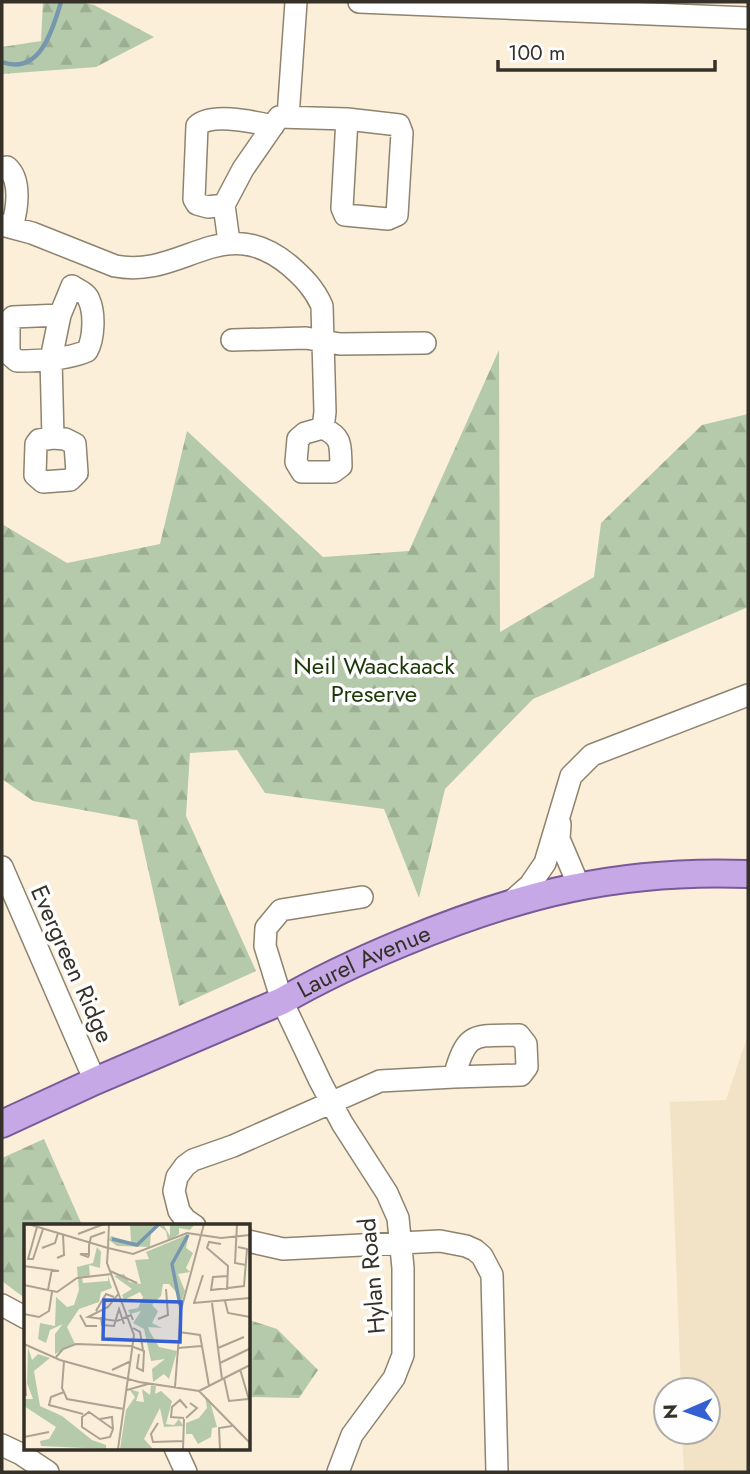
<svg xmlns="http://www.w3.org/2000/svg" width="750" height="1474" font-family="Jost,sans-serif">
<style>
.built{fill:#f2e2c6}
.forest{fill:url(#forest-firs)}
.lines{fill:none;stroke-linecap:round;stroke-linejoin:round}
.stream{stroke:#7797ae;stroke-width:4.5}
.minor-casing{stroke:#8e836f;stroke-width:24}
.major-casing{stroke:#795998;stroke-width:30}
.minor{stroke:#fff;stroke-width:21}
.major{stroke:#c5a8e5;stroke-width:26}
.labels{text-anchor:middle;stroke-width:7;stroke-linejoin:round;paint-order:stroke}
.park-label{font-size:24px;fill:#1d3808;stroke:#fefefe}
.street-label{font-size:24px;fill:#353129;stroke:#fefefe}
.inset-river{fill:none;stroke:#7797ae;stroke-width:3.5}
.inset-road{fill:none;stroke:#aca393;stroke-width:2}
.view{fill:#3461d1;fill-opacity:0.15;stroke:#3461d1;stroke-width:3.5}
.inset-edge{fill:none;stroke:#353129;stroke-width:3.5}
</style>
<defs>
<pattern id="forest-firs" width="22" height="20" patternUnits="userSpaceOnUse" patternTransform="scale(1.75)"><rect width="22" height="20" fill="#b5caaa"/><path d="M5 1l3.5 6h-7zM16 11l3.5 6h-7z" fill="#9cae92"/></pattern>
</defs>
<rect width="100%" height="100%" fill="#fbefd9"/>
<path class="built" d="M 748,1035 L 748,1472 L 684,1472 L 682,1432 L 708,1432 L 708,1390 L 681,1390 L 670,1102 L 726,1100 Z"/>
<path class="forest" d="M 43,2 L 80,2 L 94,5 L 154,37 L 96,67 L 2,74 L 2,47 L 41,41 Z
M 499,350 L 500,632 L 594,577 L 601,523 L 702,425 L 748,414 L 748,607 L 533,699 L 445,789 L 419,898 L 384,809 L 265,793 L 237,750 L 190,753 L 186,816 L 256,971 L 179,1006 L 137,820 L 33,801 L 2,779 L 2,524 L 67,563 L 160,544 L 187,431 L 323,557 L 409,551 Z
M 44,1139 L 82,1225 L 26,1226 L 26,1299 L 2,1281 L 2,1158 Z
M 249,1320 L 277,1329 L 318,1370 L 299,1398 L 249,1397 Z"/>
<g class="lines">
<path class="stream" d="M 2,62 C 40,76 53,29 61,2"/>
<defs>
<path id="minor" d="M 359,2 L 748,18
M 288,117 L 296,2
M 347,119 L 399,125 L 402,133 L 397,215 L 388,219 L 345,215 L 342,208 Z
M 2,168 L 7,167 C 22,180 17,210 12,227
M 224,205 L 208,207 L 197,204 L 194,199 L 197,126 C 211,112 254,122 273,126
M 2,225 L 32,233 L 115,266 C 184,279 222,210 289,265 C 303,277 314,288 322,306 L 325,412 L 323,428
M 229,242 L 224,205 L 243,169 L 279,117 L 347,119
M 232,340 L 306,338 L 340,344 L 425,343
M 323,428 C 343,438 340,445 341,466 L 333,472 L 302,472 L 296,462 L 298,439 L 305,433 Z
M 53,438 L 51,359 L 60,315 L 72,286 C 78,290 87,293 89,300 C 95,313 94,339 87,351 C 66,360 39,361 17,361 L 9,354 L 9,321 L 13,317 L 60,315
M 53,438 L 65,439 L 75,444 L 77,473 L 70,480 L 43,482 L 35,475 L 36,444 L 39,440 Z
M 560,824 L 559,839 L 579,886
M 2,867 L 95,1081
M 511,902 L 530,885 L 545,863 L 571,776 L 592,755 L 748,695
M 519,1035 L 526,1044 L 527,1067 L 521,1075 L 454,1077 C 467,1030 474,1036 519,1035 Z
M 195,1226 L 185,1219 L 179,1211 L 174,1191 L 177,1177 L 185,1166 L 193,1160 L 233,1146 L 380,1081 L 454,1077
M 248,1241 L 283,1249 L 440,1241 L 466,1246 L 475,1250 L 482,1256 L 492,1275 L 497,1472
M 2,1305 L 26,1318
M 2,1445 L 21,1454 L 48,1472
M 175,1448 L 186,1472
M 338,1472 L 352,1435 L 394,1378 L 403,1355 L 403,1268 L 398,1218 L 387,1193 L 342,1123 L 320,1081 L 282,1001 L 265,946 L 266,928 L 281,910 L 362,897"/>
<g id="major">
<path id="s1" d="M 2,1124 L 95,1081 L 282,1001 C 320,979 361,960 402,943 C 520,894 619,869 748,874"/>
</g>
</defs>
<use href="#minor" class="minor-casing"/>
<use href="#major" class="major-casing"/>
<use href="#minor" class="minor"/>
<use href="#major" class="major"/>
</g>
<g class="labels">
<g class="park-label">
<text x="374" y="674">Neil Waackaack<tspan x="374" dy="28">Preserve</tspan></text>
</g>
<g class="street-label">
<text dy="8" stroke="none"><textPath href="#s1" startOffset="397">Laurel Avenue</textPath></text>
<text transform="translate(72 964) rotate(66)" y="8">Evergreen Ridge</text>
<text transform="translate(372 1276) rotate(-95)" y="8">Hylan Road</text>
</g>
</g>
<g transform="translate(24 1224)">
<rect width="226" height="226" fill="#fbefd9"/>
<path d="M 106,0 L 139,0 L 146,12 L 146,0 L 170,1 L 166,6 L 155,4 L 155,10 L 144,17 L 142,7 L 135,2 L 127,6 L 126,23 L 93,22 L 85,16 L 87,12 L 107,18 ZM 165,10 L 162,24 L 169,29 L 162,44 L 166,48 L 154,50 L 161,67 L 155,86 L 153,69 L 145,60 L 139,60 L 137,72 L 128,81 L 134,87 L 128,99 L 138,104 L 124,103 L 126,108 L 135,123 L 153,127 L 145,155 L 140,150 L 129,158 L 128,145 L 141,135 L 127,137 L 120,105 L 109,99 L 117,87 L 106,90 L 104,86 L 114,84 L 119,73 L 116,68 L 100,76 L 98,71 L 108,65 L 90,52 L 100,50 L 105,58 L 117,60 L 111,36 L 125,35 L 122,28 ZM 73,23 L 77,28 L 76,44 L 65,41 L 66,52 L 58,53 L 59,59 L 84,57 L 84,52 L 88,64 L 77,68 L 75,78 L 55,85 L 43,103 L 51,120 L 31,130 L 31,110 L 54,80 L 39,100 L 26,106 L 22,119 L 14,115 L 16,99 L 31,102 L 32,73 L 43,83 L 50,81 L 55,66 L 53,43 L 69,39 ZM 4,123 L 8,136 L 14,130 L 26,134 L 10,147 L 16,182 L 38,192 L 68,216 L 82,221 L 82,225 L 17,222 L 16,217 L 25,215 L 32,203 L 0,182 L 0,175 L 9,175 L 3,159 ZM 127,161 L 132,162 L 131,170 L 137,167 L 148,177 L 142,200 L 150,201 L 155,195 L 159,202 L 140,203 L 136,184 L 120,215 L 129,225 L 96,225 L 102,186 L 111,173 L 105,165 L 115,168 L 112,177 L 120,178 L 118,165 L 126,171 ZM 181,172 L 186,177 L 193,203 L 188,204 L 187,213 L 174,220 L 168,210 L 162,210 L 162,199 L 175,194 L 183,184 Z" fill="#b5caaa"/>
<path class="inset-river" d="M 88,15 L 113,21 L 135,0M 156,81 L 148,40 L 164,11"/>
<path class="inset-road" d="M 4,0 L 84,24 L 83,39 L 110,111 L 94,225M 85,0 L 84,24 L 109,30 L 163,9 L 197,14 L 226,11M 213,0 L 211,39 L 222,41M 13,3 L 4,35 L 9,35 L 19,5M 54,10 L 80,0M 197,20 L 185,18 L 183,24 L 204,42 L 203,66M 18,24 L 31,19 L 34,9M 65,30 L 56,30 L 64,33 L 65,31 L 65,21 L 67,13 L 81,8M 33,34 L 40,31 L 39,11M 0,42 L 35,47M 86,47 L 113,59M 204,52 L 189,53 L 187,66 L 220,62 L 223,25 L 214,23M 0,61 L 33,68 L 53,54 L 88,50M 24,66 L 28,45M 95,69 L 84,83 L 64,93 L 93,97 L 107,91 L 109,96M 201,77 L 204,89 L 226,93M 169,79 L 226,74M 170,79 L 179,51M 188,79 L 198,155M 72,87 L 82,70 L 90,73M 0,90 L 15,93 L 25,87 L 28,68M 56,91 L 62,102 L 73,102M 77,93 L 78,101 L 90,102 L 95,85 L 100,100M 134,95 L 144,91 L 142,65M 109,104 L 116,108 L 119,126M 155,108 L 176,111 L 185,162M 0,120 L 36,136 L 115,158 L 175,167 L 226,219M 154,124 L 177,122M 194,124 L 220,113M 32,133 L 39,125 L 52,120 L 107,122 L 120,127 L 119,147 L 113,144 L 115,130M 40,137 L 38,164 L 43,175 L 100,185M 0,139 L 2,172M 196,139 L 225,125M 216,145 L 225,176M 88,146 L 107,137M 200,154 L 205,177 L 224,175M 151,163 L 157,86 L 180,0M 103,166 L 124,160M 175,167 L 226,141M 40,168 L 27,173 L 25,181 L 59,190M 65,188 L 89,205 L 86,213 L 76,215 L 58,203 L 58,193 ZM 160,194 L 147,193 L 148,183 L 156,176 L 163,184M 162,194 L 173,184 L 166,179M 76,195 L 88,193 L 89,205M 134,199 L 127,210 L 129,218 L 160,217M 0,213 L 25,208M 159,225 L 160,195M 196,225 L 195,204 L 208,202"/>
<path class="view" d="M 80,76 L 157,78 L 156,118 L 79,115 Z"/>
<rect width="226" height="226" class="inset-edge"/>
</g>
<rect width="750" height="1474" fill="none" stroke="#353129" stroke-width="7"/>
<g transform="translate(687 1411) rotate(268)"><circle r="33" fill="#fefefe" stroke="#aeaca9" stroke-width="2"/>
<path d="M0-5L12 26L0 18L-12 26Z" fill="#3461d1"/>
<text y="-10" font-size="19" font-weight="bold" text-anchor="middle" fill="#353129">N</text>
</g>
<path d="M498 60v10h217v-10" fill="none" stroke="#353129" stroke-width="3.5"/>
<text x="508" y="60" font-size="21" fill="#353129" stroke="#fefefe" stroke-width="5" paint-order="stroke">100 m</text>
</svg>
